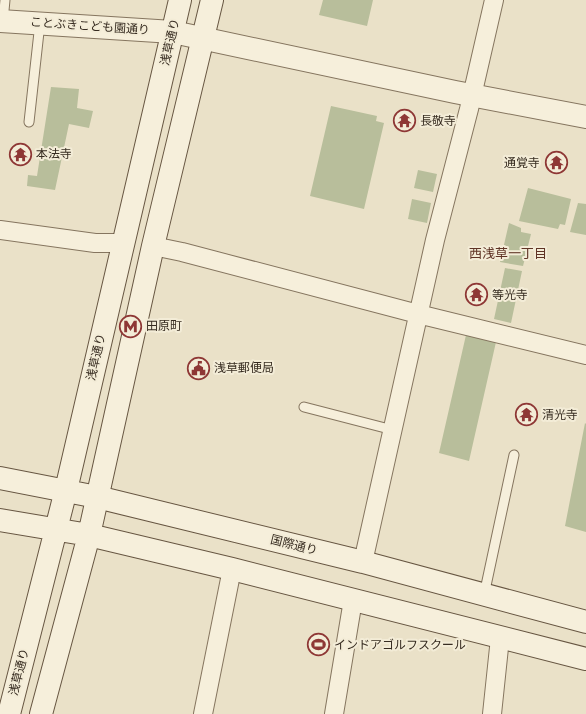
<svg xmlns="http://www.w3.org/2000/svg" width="586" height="714" font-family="'PT Serif','Noto Sans JP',serif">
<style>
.cemetery{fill:#b8be9b}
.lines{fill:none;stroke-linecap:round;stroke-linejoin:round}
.service-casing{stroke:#85755f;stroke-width:11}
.minor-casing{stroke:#85755f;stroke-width:20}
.tertiary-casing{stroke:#85755f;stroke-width:24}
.secondary-casing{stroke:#675642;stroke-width:24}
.service{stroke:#f6efdb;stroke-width:9}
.minor{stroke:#f6efdb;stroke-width:18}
.tertiary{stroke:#f6efdb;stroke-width:22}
.secondary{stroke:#f6efdb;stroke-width:22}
.labels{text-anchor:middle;stroke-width:4;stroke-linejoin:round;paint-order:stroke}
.street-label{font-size:12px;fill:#372c21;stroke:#f3ecd7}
.poi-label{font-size:12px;fill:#372c21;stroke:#f3ecd7;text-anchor:start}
.neighbourhood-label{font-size:13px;fill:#5f3325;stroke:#f3ecd7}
</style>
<rect width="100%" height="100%" fill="#eae1c8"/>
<path class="cemetery" d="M 323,0 L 373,0 L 367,26 L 319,15 Z
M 51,87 L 79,89 L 77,108 L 93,111 L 89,128 L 69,124 L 55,190 L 27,186 L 28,175 L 37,176 Z
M 331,106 L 377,116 L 376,121 L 384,123 L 364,209 L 310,196 Z
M 418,170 L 437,174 L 433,192 L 414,188 Z
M 528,188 L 571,199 L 565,225 L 560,224 L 558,229 L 519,221 Z
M 412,199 L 431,203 L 427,223 L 408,219 Z
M 578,203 L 586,204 L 586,235 L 570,232 Z
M 509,223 L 521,228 L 521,232 L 531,234 L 523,266 L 500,262 Z
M 505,268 L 522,271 L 511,323 L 494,319 Z
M 466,335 L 496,342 L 469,461 L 439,453 Z
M 585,423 L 586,424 L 586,532 L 565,526 Z"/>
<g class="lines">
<defs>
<path id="service" d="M 3,21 L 5,0
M 29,122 L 40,23
M 304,407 L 393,430
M 484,595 L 514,455"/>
<path id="minor" d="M 0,230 L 95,243 L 123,243
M 153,246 L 182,252 L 418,314 L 586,355
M 363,562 L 435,240 L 469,109 L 494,0
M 203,714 L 232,569
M 334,714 L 353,600
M 492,714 L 500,638"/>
<path id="tertiary" d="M 0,21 L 173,32 L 455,92 L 586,117"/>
<path id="secondary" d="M 0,478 L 97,497 L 363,562 L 586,622
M 0,520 L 89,535 L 232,569 L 586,659
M 9,714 L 66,490 L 180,0
M 41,714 L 89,535 L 153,246 L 212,0"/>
</defs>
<use href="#service" class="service-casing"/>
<use href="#minor" class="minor-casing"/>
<use href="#tertiary" class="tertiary-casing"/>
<use href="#secondary" class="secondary-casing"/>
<use href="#service" class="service"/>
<use href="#minor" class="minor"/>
<use href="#tertiary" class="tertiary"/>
<use href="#secondary" class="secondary"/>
</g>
<defs>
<symbol id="temple-ring" viewBox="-11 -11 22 22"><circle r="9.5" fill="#f3ecd7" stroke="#8e3735" stroke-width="1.5"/><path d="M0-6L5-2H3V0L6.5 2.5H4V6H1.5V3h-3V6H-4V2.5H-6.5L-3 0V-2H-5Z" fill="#8e3735"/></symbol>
<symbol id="metro-ring" viewBox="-11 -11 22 22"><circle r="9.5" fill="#f3ecd7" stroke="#8e3735" stroke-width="1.5"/><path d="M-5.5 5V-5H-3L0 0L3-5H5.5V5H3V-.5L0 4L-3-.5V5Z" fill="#8e3735"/></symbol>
<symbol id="civic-ring" viewBox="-11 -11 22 22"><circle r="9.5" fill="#f3ecd7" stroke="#8e3735" stroke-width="1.5"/><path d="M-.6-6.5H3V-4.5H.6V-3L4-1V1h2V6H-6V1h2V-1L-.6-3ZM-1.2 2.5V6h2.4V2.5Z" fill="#8e3735"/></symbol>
<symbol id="stadium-ring" viewBox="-11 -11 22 22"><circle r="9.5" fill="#f3ecd7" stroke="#8e3735" stroke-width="1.5"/><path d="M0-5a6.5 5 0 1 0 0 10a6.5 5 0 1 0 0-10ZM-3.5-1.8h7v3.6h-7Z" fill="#8e3735"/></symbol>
</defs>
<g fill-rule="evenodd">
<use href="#temple-ring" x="392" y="108" width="25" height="25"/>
<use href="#temple-ring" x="8" y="142" width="25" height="25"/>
<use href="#temple-ring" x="544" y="150" width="25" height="25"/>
<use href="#temple-ring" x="464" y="282" width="25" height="25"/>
<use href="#metro-ring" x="118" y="314" width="25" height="25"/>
<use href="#civic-ring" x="186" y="356" width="25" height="25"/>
<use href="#temple-ring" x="514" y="402" width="25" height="25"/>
<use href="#stadium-ring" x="306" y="632" width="25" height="25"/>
</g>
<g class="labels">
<g class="street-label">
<text transform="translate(90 26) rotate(4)" y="4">ことぶきこども園通り</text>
<text transform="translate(170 42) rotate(-77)" y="4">浅草通り</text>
<text transform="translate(96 357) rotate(-77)" y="4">浅草通り</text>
<text transform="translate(294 545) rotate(14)" y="4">国際通り</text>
<text transform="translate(19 672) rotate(-76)" y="4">浅草通り</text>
</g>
<g class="poi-label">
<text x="420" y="125">長敬寺</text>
<text x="36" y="158">本法寺</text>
<text x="540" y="167" text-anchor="end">通覚寺</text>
<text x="492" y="299">等光寺</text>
<text x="146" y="330">田原町</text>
<text x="214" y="372">浅草郵便局</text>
<text x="542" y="419">清光寺</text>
<text x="334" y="649">インドアゴルフスクール</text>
</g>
<g class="neighbourhood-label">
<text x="508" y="258">西浅草一丁目</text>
</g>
</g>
</svg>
